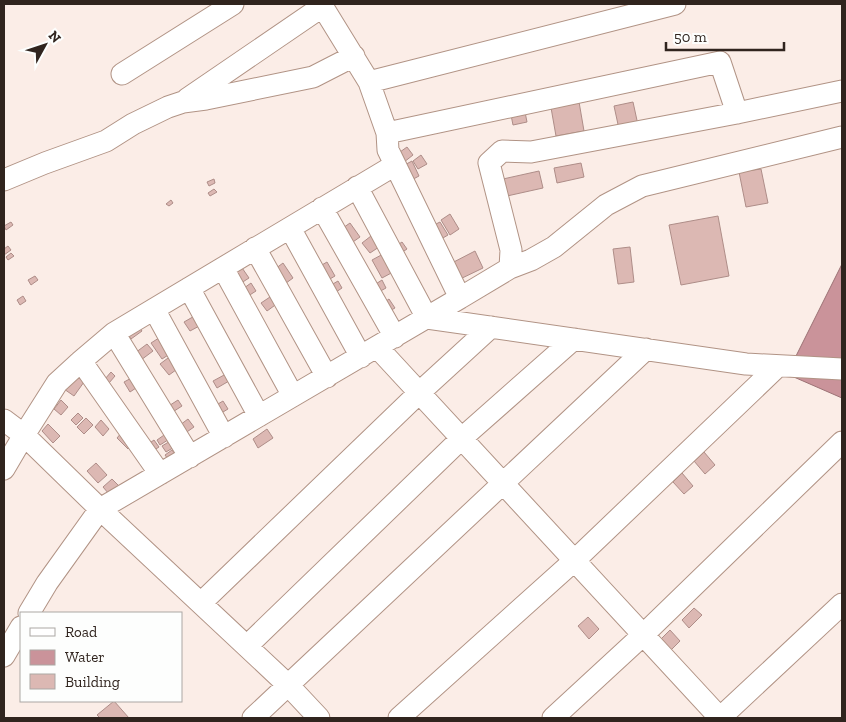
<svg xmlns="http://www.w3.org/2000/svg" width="846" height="722" font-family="'Zilla Slab',serif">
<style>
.water{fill:#ca939a;stroke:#9c7275}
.building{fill:#dcb8b3;stroke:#ae8d88}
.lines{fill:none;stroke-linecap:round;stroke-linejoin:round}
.minor-casing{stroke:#b19385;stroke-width:23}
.minor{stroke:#fff;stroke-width:21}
</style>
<rect width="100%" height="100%" fill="#fbede7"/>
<path class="water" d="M 842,264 L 842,398 L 787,374 Z"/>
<path class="building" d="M 578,96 L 584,131 L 556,136 L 550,102 Z
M 633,102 L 638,125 L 619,129 L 614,106 Z
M 524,107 L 527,122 L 513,125 L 510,110 Z
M 407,147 L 413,155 L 399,166 L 393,157 Z
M 421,155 L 427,164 L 418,169 L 413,161 Z
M 412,161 L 419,176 L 406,183 L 399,168 Z
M 581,163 L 584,177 L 557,183 L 554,168 Z
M 761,169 L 768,203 L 746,207 L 739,172 Z
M 539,171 L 543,188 L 507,196 L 503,179 Z
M 214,179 L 215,183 L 209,186 L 207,182 Z
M 214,189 L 217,192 L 210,196 L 208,193 Z
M 171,200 L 173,203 L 169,206 L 166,204 Z
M 450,214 L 459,229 L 450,235 L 441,220 Z
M 718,216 L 729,276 L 681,285 L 669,225 Z
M 11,222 L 13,225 L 6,230 L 4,226 Z
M 440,222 L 448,235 L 436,242 L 428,228 Z
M 350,223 L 360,237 L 350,244 L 340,230 Z
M 371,236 L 379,247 L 370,253 L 362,243 Z
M 402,242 L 407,249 L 398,255 L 393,248 Z
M 8,246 L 11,250 L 4,255 L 4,249 Z
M 630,247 L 634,282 L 618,284 L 613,249 Z
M 475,251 L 483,268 L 456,281 L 448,265 Z
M 11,253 L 14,256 L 8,260 L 6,257 Z
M 385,253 L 395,271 L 382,278 L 372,260 Z
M 238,262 L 249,278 L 238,285 L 227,269 Z
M 327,262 L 335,276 L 323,283 L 315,269 Z
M 283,263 L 293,278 L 282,286 L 271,272 Z
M 35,276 L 38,280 L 31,285 L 28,280 Z
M 382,280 L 386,288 L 375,294 L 371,287 Z
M 338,281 L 342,288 L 330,296 L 326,288 Z
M 251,283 L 256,291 L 245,298 L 240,291 Z
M 273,295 L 278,303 L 267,311 L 261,303 Z
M 23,296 L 26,301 L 20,305 L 17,300 Z
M 389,299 L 395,308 L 384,314 L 379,306 Z
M 198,314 L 203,324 L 190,331 L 184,322 Z
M 137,324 L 142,331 L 131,339 L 126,332 Z
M 162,336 L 173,352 L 162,359 L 151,343 Z
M 147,344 L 153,351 L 141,360 L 135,353 Z
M 172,355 L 180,367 L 169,375 L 160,364 Z
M 111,372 L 115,376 L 109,383 L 105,379 Z
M 226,374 L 229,381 L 217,388 L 213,381 Z
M 75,375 L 84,382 L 74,396 L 64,389 Z
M 137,375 L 142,384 L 130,392 L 124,382 Z
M 61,400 L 68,407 L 61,415 L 54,409 Z
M 178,400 L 182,406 L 168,415 L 164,409 Z
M 223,401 L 228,409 L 218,415 L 213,407 Z
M 78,413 L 83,418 L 76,425 L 71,420 Z
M 86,418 L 93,425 L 84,434 L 77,427 Z
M 188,419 L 194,427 L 181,436 L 176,428 Z
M 101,420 L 109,429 L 103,436 L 95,427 Z
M 48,424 L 60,436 L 53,443 L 42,431 Z
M 267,429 L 273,438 L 258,448 L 253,439 Z
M 122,432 L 133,443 L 128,449 L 117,438 Z
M 167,433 L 171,438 L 160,445 L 157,440 Z
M 154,440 L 159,447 L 148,454 L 144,447 Z
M 172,440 L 176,446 L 166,452 L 162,446 Z
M 172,450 L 177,457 L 170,462 L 165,455 Z
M 704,452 L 715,465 L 705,474 L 694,461 Z
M 96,463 L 107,475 L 98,483 L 87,471 Z
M 682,473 L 693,486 L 684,494 L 673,482 Z
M 112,479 L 119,486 L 109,494 L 103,487 Z
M 694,608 L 702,615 L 689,628 L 682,620 Z
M 588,617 L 599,629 L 589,639 L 578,626 Z
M 670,630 L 680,641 L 670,651 L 660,640 Z
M 114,701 L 129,718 L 100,718 L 97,715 Z"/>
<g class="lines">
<defs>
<path id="minor" d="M 122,74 L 233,4
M 369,82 L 675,4
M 187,99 L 323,6
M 387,133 L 720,62 L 737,113
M 4,180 L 45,163 L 106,141 L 133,124 L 168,107 L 183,102 L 206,99 L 313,77 L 354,56
M 357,187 L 427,318 L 746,364 L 842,369
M 322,208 L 395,337
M 290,228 L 361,357
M 255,248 L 327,377
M 223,268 L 293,396
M 510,268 L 531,260 L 554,247 L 606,205 L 642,186 L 842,137
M 189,288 L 259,416
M 460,298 L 510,268 L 511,250 L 489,163 L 502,151 L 531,152 L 737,113 L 842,91
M 154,309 L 224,437
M 114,333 L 190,457
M 377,347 L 720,718
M 81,361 L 160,474
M 4,420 L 24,435 L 100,509 L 460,298 L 388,150 L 387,133 L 369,82 L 321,4
M 4,469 L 24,435 L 57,383 L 81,361 L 114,333 L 395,165
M 201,603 L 420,392 L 491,327
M 29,613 L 47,583 L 100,509 L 289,686 L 319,718
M 247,646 L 462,438 L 574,339
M 4,656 L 21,627
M 253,718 L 646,349
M 399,718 L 575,560 L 778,366
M 553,718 L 643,635 L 842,442
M 720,718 L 842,604"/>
</defs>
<use href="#minor" class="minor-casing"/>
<use href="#minor" class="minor"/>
</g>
<rect width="846" height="722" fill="none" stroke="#30241e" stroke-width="10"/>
<rect x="20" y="612" width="162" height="90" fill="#fdfefd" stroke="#aba7a4"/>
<rect x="30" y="628" width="25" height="8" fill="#ffffff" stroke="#aba7a4"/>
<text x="65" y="637" font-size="15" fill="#30241e">Road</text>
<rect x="30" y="650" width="25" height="15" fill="#ca939a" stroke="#aba7a4"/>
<text x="65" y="662" font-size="15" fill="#30241e">Water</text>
<rect x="30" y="674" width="25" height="15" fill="#dcb8b3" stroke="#aba7a4"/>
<text x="65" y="687" font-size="15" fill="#30241e">Building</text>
<g transform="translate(45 45) rotate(50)" stroke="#fdfefd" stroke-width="4" paint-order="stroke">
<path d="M0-4L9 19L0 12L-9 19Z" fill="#30241e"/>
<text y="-8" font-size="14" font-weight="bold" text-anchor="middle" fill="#30241e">N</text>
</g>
<path d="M666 42v8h118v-8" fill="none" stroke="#30241e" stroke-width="2.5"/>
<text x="674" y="42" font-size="15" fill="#30241e" stroke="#fdfefd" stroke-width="4" paint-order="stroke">50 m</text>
</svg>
